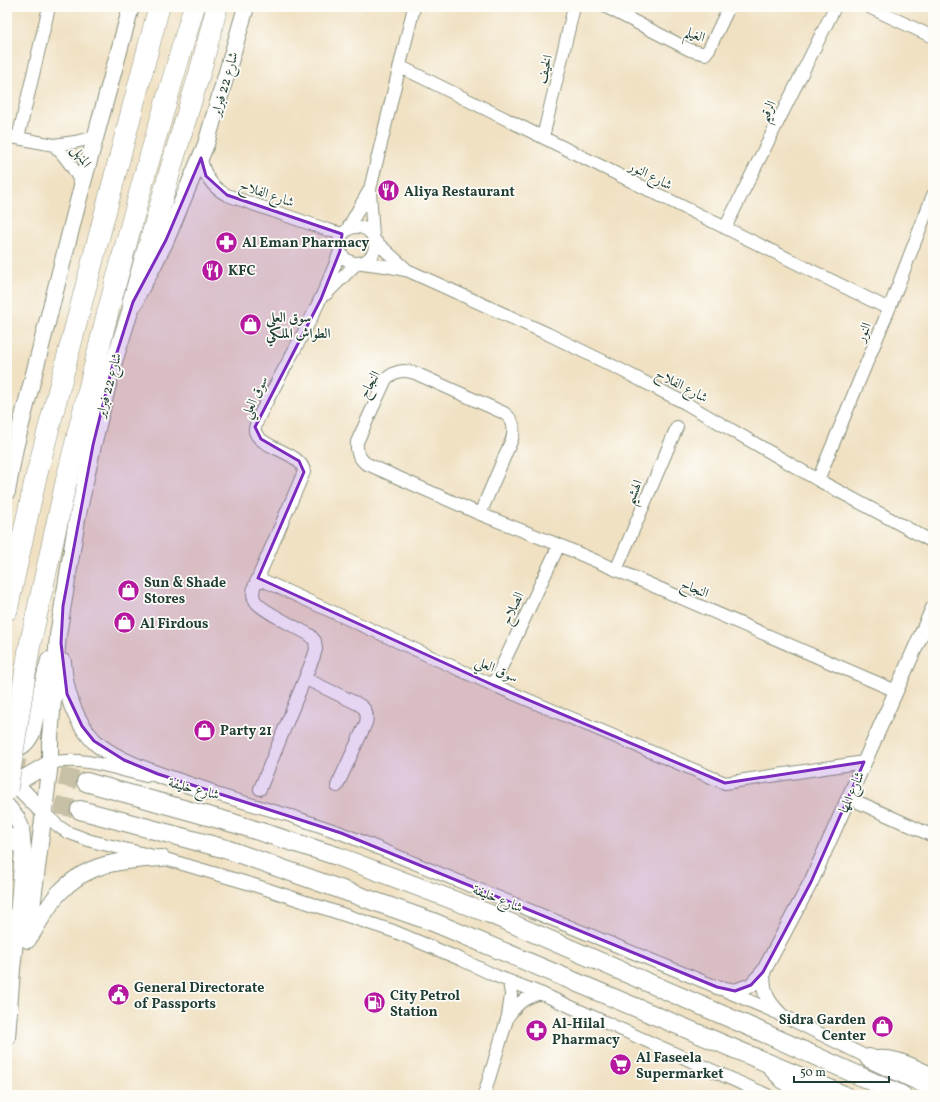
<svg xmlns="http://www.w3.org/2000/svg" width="940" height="1102" font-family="Vollkorn,Amiri,serif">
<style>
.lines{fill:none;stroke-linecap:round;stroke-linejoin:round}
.primary-tunnel{stroke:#c6c0a6;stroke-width:18;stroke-dasharray:18 9;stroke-linecap:butt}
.minor-casing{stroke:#888f7c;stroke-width:14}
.tertiary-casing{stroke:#888f7c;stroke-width:16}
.secondary-casing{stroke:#888f7c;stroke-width:18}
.primary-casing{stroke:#888f7c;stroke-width:20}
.motorway-casing{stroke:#888f7c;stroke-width:22}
.minor{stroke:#fff;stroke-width:12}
.tertiary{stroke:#fff;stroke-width:14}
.secondary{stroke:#fff;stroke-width:16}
.primary{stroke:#fff;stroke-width:18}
.motorway{stroke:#fff;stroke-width:21}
.motorway-bridge-casing{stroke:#888f7c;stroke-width:22;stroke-linecap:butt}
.motorway-bridge{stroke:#fff;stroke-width:21}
.marked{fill:#7b2cbf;fill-opacity:0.2;stroke:#7b2cbf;stroke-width:3;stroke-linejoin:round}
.labels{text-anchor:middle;stroke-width:3.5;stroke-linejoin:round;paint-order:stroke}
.street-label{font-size:14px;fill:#1f3d34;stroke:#fdfcf7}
.poi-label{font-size:14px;font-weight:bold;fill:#1f3d34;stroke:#fdfcf7;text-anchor:start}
</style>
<rect width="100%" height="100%" fill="#fdfcf7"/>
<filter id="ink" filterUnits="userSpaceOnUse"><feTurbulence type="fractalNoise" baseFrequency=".025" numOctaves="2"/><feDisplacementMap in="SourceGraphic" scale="8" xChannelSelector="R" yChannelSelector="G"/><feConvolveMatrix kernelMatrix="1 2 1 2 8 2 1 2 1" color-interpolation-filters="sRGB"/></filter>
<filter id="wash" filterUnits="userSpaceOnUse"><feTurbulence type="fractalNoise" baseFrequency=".012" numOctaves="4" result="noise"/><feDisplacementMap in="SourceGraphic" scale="16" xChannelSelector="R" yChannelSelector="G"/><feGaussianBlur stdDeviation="0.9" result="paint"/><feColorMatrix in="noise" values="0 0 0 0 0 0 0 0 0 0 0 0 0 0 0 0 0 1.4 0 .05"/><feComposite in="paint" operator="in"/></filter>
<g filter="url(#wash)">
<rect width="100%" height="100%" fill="#f0e1c3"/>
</g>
<g filter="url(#ink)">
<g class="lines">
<path class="primary-tunnel" d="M 7,765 L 86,782
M 29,799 L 80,810"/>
<defs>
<path id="minor" d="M 606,7 L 690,50 L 705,54 L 709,49 L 729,7
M 869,7 L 933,37
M 401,67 L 889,309
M 7,136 L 54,145 L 75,142 L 96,137
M 543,137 L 574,7
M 18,138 L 49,7
M 54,145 C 66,157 76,170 82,186
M 201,158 C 204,175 211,187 227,195 L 328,230 L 342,234
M 370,192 L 373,236
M339 245a18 18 0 1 1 36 0a18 18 0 1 1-36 0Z
M 725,228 L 835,7
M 347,230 L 370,189 L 414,7
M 375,241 L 406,269
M 362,263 L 385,266 L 409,271 L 548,334 L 621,370 L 685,403 L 818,480 L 933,542
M 326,294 L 356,264
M 818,480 L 889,309 L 933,195
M 480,514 L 512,439 C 515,428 514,420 504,413 L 415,373 C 403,369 395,371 386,379 L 357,442 C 356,451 358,456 365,463 L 480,514 L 559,545 L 896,691
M 616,570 L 677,427
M 258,578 L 493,685 L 725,783 L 864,762
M 306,679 L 358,704 C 366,708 368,714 366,723 L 337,786
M 493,685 L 559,545
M 50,763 C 81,755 115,769 146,776
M 260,789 L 314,656 L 316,649 L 315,641 L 310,635 C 299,629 261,610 256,602 C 252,597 253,593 254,587 L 304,472 C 303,452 258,448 255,431 C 254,424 265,405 269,397 C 294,350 322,303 340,251
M 202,790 L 291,816 L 341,833 L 717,987 L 780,1014 L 869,1058 C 894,1053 911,1064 933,1074
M 849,798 L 933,836
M 43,812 L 58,826 L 67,832 L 91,841 L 162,858 L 254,885 L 393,931 L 460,959 L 496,976 L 540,993 L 767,1095
M 509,1015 C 519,1002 524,998 540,993
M 484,1095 L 508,1016 L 511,995 L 509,981"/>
<path id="tertiary" d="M 763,972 C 763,992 766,1000 780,1014
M 717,987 L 735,991 L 751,985 L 763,972 L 811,882 L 933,608"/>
<path id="secondary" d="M 7,492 L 15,448 L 82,186 L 131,7
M 63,662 C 65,691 73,718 93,740 C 116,764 178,781 210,792
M 7,751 C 20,750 27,744 32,733 L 41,691 L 49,660
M 7,775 L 43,812
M 7,788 L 50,763
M 7,806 L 17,818 L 21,828 L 23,849 L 19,904 L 12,969 L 7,1038
M 7,835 L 23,849
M 30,937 C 39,923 48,905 59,893 C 89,861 121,861 162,858
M 28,940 L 50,763 L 50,738 L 58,635 L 77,519 L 93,445 L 112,368 L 133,302 L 149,274 L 166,240 L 206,144 L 246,7"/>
<path id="primary" d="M 86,782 L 233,823 L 337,856 L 490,914 L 755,1029 L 902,1095
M 80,810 L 226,849 L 433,922 L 844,1095
M 869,1058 L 933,1088
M 772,1068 L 783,1079 L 802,1095"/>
<path id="motorway" d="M 133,302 L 172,164 L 200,72 L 217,7
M 66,482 L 107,315 L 144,177 L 194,7
M 7,610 L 35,481 L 159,7"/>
</defs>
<use href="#minor" class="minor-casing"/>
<use href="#tertiary" class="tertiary-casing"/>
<use href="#secondary" class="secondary-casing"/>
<use href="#primary" class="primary-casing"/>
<use href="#motorway" class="motorway-casing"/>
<use href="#minor" class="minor"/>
<use href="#tertiary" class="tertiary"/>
<use href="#secondary" class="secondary"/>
<use href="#primary" class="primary"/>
<use href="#motorway" class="motorway"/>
<defs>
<path id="motorway-bridge" d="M 7,790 L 29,649 L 66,482"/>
</defs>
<use href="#motorway-bridge" class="motorway-bridge-casing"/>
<use href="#motorway-bridge" class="motorway-bridge"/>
</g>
</g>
<path class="marked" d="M 201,158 L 206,176 L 227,195 L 342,234 L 340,251 L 321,299 L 255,427 L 261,439 L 299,461 L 304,472 L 258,578 L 493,685 L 725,783 L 864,762 L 811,882 L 763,972 L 751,985 L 735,991 L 717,987 L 341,833 L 158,774 L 124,760 L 94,741 L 82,726 L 67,694 L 61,643 L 63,606 L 93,445 L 112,368 L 133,302 L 166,240 Z"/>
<defs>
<symbol id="restaurant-disc" viewBox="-11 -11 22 22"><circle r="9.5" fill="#b5179e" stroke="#fdfcf7"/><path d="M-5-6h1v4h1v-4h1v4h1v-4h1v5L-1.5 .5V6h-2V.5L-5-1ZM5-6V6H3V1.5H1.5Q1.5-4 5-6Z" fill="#fff"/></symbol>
<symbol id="pharmacy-disc" viewBox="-11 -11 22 22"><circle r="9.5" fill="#b5179e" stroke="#fdfcf7"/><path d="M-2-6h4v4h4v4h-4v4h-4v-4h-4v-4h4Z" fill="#fff"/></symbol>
<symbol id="shop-disc" viewBox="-11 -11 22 22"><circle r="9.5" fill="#b5179e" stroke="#fdfcf7"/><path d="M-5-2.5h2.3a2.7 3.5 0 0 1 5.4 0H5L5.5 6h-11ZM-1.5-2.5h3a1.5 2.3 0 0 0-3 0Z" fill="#fff"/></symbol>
<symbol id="civic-disc" viewBox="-11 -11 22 22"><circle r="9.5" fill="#b5179e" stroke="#fdfcf7"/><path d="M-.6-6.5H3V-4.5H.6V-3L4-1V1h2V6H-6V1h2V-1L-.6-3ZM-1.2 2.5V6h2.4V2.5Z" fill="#fff"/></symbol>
<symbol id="fuel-disc" viewBox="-11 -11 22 22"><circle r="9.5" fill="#b5179e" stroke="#fdfcf7"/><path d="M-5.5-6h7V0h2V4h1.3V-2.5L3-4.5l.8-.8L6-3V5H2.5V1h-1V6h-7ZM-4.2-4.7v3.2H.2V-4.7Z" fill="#fff"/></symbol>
<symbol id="supermarket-disc" viewBox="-11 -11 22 22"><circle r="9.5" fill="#b5179e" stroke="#fdfcf7"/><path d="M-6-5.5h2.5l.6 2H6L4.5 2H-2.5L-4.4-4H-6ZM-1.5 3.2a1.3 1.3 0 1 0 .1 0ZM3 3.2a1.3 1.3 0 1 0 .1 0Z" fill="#fff"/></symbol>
</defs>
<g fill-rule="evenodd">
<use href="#restaurant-disc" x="376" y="178" width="25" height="25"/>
<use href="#pharmacy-disc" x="214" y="230" width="25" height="25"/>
<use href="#restaurant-disc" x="200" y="258" width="25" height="25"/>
<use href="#shop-disc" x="238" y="312" width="25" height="25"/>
<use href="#shop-disc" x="116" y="578" width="25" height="25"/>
<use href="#shop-disc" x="112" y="610" width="25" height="25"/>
<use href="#shop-disc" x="192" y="718" width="25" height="25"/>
<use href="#civic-disc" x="106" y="982" width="25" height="25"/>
<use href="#fuel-disc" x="362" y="990" width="25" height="25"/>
<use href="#shop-disc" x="870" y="1014" width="25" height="25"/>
<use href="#pharmacy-disc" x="524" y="1018" width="25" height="25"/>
<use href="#supermarket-disc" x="608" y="1052" width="25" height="25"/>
</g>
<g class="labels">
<g class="street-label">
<text transform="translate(695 34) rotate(20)" y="5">الغيلم</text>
<text transform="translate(544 69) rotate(-76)" y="5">الخيف</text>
<text transform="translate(224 84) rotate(-74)" y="5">شارع 22 فبراير</text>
<text transform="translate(767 111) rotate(-64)" y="5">الرقيم</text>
<text transform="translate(82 156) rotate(56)" y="5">المنهل</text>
<text transform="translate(651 175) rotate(27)" y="5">شارع النور</text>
<text transform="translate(267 193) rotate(19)" y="5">شارع الفلاح</text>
<text transform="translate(863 332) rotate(-67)" y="5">النور</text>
<text transform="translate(369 384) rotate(-60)" y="5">النجاح</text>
<text transform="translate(108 385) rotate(-75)" y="5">شارع 22 فبراير</text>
<text transform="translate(682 385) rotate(28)" y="5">شارع الفلاح</text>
<text transform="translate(254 397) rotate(-65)" y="5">سوق العلي</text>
<text transform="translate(633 492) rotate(-67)" y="5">الهشيم</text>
<text transform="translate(695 588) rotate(23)" y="5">النجاح</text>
<text transform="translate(512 608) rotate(-65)" y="5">الصلاح</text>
<text transform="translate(497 669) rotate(24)" y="5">سوق العلي</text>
<text transform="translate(194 788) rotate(15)" y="5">شارع خليفة</text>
<text transform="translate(851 792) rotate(-66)" y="5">شارع المها</text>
<text transform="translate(498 898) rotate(22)" y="5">شارع خليفة</text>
</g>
<g class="poi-label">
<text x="404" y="196">Aliya Restaurant</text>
<text x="242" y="247">Al Eman Pharmacy</text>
<text x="228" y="275">KFC</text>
<text x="266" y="322">سوق العلي<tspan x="266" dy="16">الطواش الملكي</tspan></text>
<text x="144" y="587">Sun &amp; Shade<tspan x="144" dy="16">Stores</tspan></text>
<text x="140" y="628">Al Firdous</text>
<text x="220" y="735">Party 21</text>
<text x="134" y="992">General Directorate<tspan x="134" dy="16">of Passports</tspan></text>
<text x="390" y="1000">City Petrol<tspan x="390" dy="16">Station</tspan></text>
<text x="866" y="1024" text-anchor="end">Sidra Garden<tspan x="866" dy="16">Center</tspan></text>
<text x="552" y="1028">Al-Hilal<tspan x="552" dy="16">Pharmacy</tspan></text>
<text x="636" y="1062">Al Faseela<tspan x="636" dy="16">Supermarket</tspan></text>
</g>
</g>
<rect width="940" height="1102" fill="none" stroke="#fdfcf7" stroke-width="24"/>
<path d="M794 1076v6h95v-6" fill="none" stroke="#1f3d34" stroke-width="2"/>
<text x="800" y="1076" font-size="12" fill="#1f3d34" stroke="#fdfcf7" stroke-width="3" paint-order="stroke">50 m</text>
</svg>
